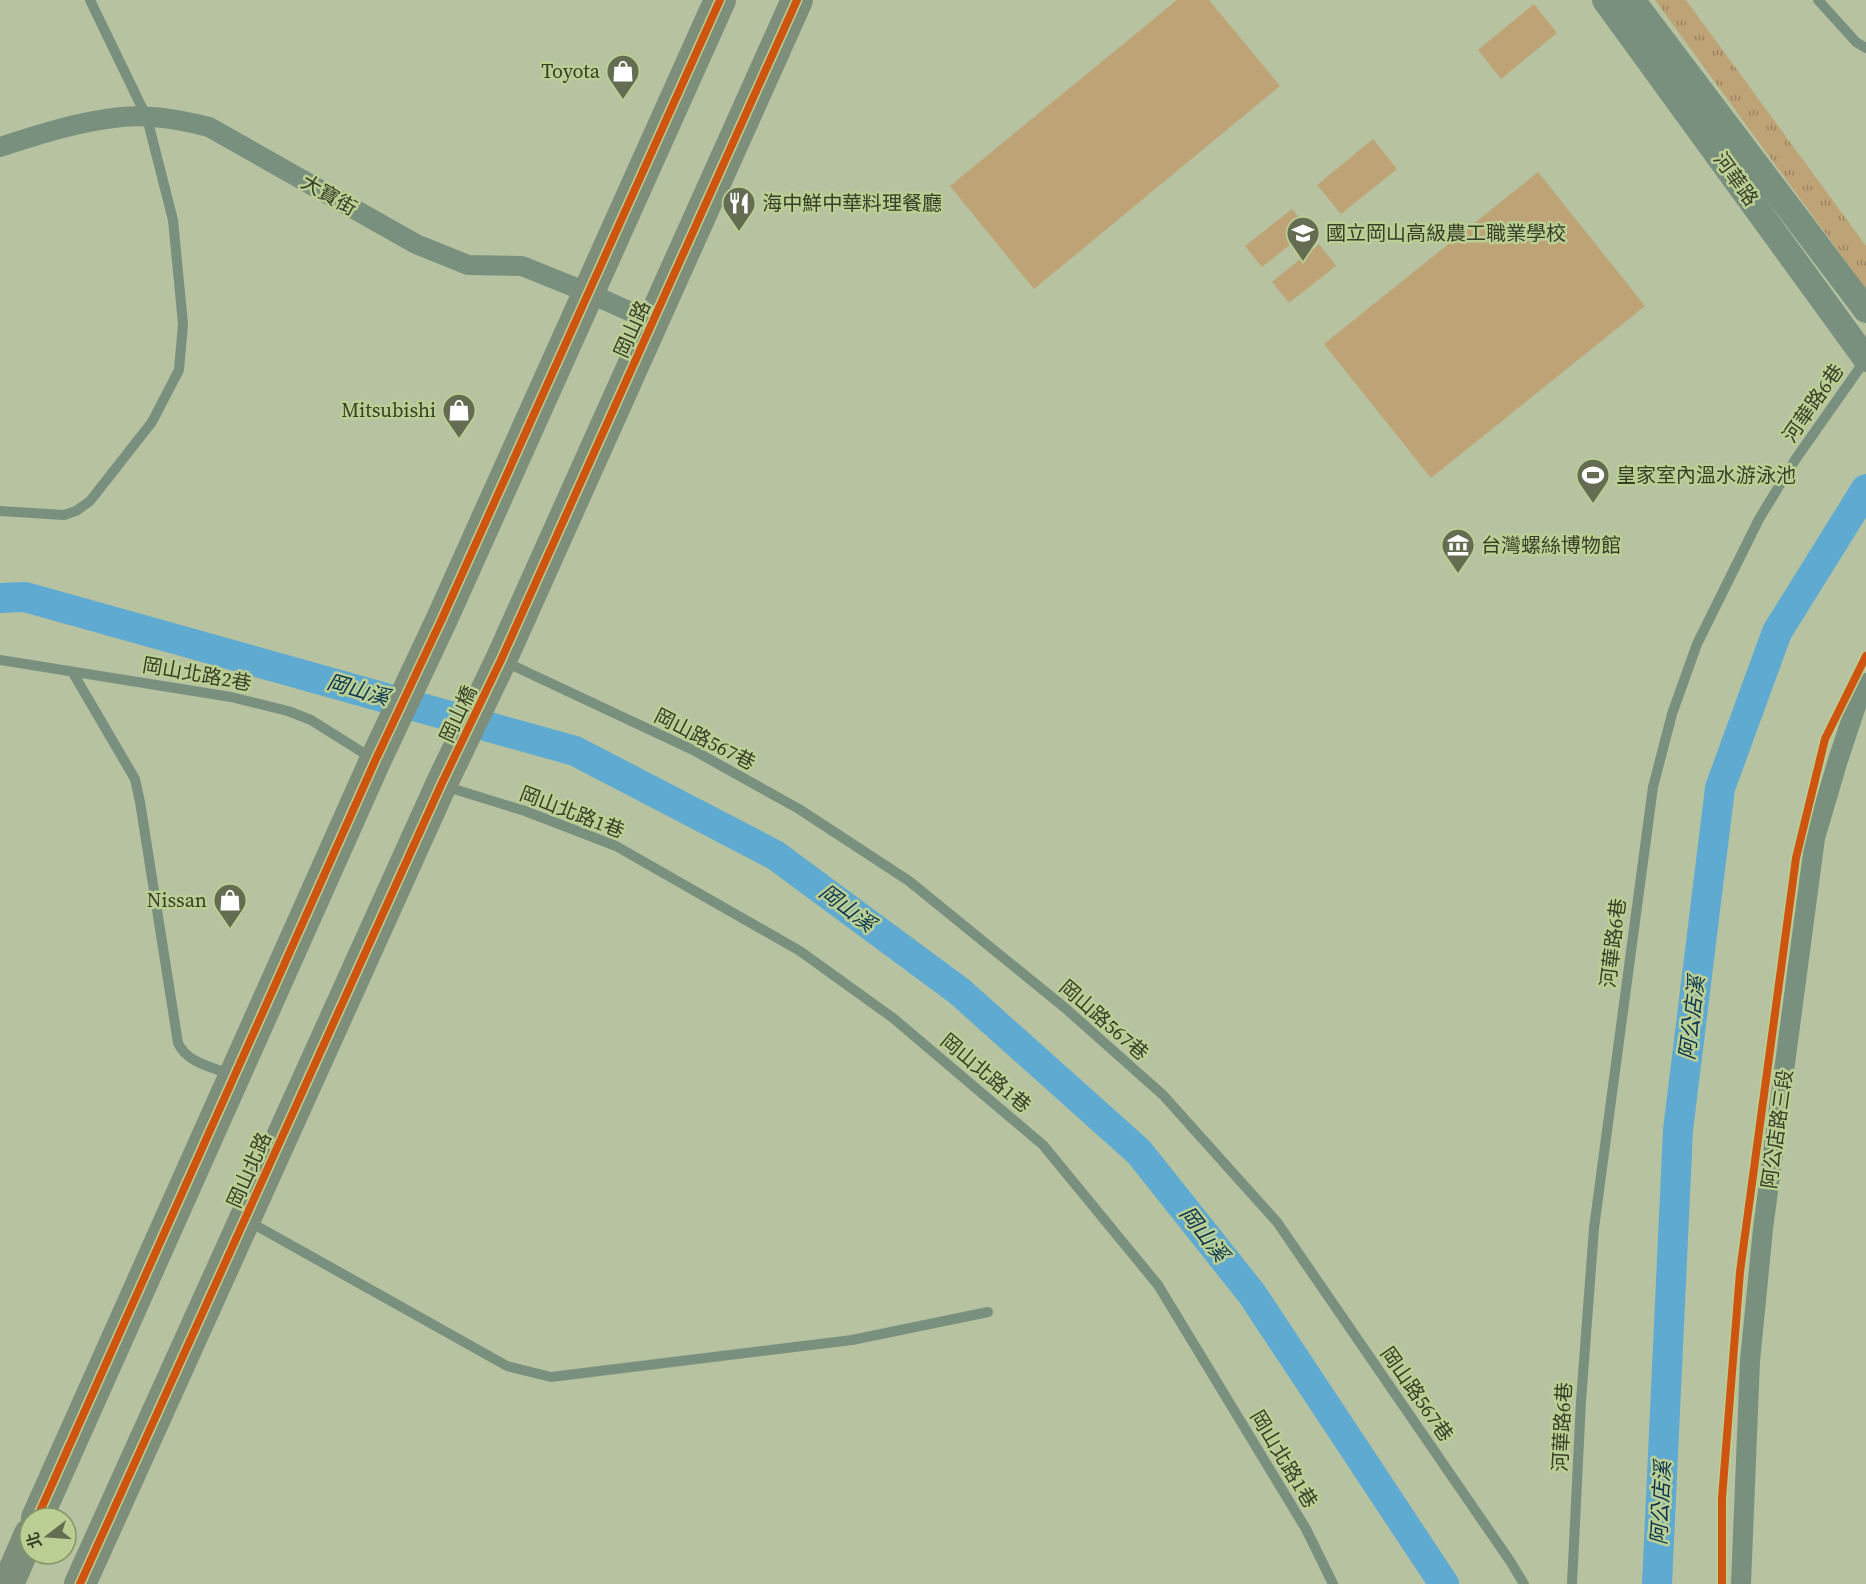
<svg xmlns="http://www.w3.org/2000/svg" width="1866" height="1584" font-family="'Source Serif 4','Noto Sans TC',serif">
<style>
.grass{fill:#bea376}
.park{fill:url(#park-tufts)}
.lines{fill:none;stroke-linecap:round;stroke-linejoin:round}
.river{stroke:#5eaad1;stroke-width:30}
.service{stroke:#79907e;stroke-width:10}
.minor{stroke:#79907e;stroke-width:20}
.tertiary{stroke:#79907e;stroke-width:26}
.primary{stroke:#7d8f7a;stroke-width:32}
.cycleway-casing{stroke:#bbcf94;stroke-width:11}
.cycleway{stroke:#cd5510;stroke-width:8}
.labels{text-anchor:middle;stroke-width:5;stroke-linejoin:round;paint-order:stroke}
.poi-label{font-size:20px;fill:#373f27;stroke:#bbcf94;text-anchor:start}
.street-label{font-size:20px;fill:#373f27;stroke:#bbcf94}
.water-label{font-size:21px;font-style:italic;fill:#093450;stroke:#bbcf94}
</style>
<defs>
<pattern id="park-tufts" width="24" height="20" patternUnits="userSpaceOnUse" patternTransform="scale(1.5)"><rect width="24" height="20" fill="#bea376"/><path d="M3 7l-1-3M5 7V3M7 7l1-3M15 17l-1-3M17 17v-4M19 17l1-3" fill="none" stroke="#9b8661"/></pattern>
</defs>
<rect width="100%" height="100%" fill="#b7c2a1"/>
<path class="grass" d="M 1177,0 L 1209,0 L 1280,86 L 1034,289 L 950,186 Z
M 1534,4 L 1557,33 L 1501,79 L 1478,50 Z
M 1373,139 L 1397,169 L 1341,214 L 1317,185 Z
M 1538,172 L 1645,306 L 1431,478 L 1324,344 Z
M 1292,209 L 1309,230 L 1262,267 L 1245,246 Z
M 1319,244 L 1336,266 L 1289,303 L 1272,282 Z"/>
<path class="park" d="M 1655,0 L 1686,0 L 1866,246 L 1866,289 Z"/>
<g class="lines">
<path class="river" d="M 0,598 L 25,597 L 575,751 L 775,855 L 959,991 L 1139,1152 L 1252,1294 L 1444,1584
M 1657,1584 L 1678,1130 L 1720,788 L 1777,632 L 1866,489"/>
<path class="service" d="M 1818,0 L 1856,42 L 1866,48
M 0,511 L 64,515 L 76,511 L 90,501 L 152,422 L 179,370 L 183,324 L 173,220 L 147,118 L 90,0
M 0,660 L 231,697 L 288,711 L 311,720 L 373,759
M 503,661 L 693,750 L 799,809 L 909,881 L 1064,1007 L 1163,1095 L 1277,1222 L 1510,1561 L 1524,1584
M 73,673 L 135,779 L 140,802 L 178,1043 C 187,1063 212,1067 232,1075
M 444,786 L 525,811 L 616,846 L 800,951 L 893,1018 L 1043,1145 L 1158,1285 L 1306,1529 L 1333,1584
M 248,1221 L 507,1366 L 551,1377 L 852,1340 L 988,1312
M 1572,1584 L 1581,1401 L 1594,1228 L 1653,787 L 1672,714 L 1697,644 L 1759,519 L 1795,460 L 1866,359"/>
<path class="minor" d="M 0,147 C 40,134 80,121 122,117 C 150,114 181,120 209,127 L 416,244 L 468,265 L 522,266 L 589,293 L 653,322
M 1741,1584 L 1750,1361 L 1763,1229 L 1815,838 L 1838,760 L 1858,700 L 1866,683"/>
<path class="tertiary" d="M 1605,0 L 1866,359
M 1632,0 L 1866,310"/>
<path class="primary" d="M 37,1518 L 375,761 L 441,621 L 720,0
M 8,1584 L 30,1534
M 80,1584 L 441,785 L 501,660 L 797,0"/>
<defs>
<path id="cycleway" d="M 37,1518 L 375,761 L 441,621 L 720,0
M 80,1584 L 441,785 L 501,660 L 797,0
M 1722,1584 L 1722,1498 L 1740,1272 L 1796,858 L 1825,739 L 1866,656"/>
</defs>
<use href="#cycleway" class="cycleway-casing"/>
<use href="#cycleway" class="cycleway"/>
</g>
<defs>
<symbol id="shop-pin" viewBox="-11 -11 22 30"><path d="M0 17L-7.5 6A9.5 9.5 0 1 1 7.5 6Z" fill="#646d52" stroke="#bbcf94"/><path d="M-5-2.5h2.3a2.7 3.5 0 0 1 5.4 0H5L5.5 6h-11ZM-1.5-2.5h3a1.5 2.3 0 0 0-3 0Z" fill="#fff"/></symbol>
<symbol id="restaurant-pin" viewBox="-11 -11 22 30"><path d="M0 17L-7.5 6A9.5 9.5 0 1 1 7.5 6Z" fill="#646d52" stroke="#bbcf94"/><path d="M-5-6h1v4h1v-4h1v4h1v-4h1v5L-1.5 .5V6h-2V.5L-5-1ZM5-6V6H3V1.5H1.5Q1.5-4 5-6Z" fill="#fff"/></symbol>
<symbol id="school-pin" viewBox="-11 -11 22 30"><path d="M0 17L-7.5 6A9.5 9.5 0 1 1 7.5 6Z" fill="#646d52" stroke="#bbcf94"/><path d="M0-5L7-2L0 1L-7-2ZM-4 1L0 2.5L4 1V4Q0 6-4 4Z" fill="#fff"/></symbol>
<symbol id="stadium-pin" viewBox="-11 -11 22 30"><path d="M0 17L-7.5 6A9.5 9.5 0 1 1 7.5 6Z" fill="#646d52" stroke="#bbcf94"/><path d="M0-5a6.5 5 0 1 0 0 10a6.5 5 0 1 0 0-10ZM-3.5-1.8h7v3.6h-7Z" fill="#fff"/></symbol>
<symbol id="museum-pin" viewBox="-11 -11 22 30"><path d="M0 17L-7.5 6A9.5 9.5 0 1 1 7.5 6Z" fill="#646d52" stroke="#bbcf94"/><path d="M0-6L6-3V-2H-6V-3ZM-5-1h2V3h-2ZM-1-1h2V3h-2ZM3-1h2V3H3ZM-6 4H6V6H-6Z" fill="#fff"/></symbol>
</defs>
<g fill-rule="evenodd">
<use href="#shop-pin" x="604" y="52" width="38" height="52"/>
<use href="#restaurant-pin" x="720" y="184" width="38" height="52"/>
<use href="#school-pin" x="1284" y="214" width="38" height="52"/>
<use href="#shop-pin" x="440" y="391" width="38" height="52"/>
<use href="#stadium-pin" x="1574" y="456" width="38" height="52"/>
<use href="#museum-pin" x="1439" y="526" width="38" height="52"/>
<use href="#shop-pin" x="211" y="881" width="38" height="52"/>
</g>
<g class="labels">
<g class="poi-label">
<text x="600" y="78" text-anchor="end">Toyota</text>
<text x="762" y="210">海中鮮中華料理餐廳</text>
<text x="1326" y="240">國立岡山高級農工職業學校</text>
<text x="436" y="417" text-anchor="end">Mitsubishi</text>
<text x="1616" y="482">皇家室內溫水游泳池</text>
<text x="1481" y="552">台灣螺絲博物館</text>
<text x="207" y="907" text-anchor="end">Nissan</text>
</g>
<g class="street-label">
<text transform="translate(1736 179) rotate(54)" y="7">河華路</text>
<text transform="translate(329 195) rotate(30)" y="7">大寶街</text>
<text transform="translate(632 329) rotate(-66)" y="7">岡山路</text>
<text transform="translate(1813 403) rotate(-55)" y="7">河華路6巷</text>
<text transform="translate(197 674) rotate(10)" y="7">岡山北路2巷</text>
<text transform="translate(458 714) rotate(-65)" y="7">岡山橋</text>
<text transform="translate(705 739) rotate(27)" y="7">岡山路567巷</text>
<text transform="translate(572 812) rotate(21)" y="7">岡山北路1巷</text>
<text transform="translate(1613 943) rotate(-83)" y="7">河華路6巷</text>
<text transform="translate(1104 1020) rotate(41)" y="7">岡山路567巷</text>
<text transform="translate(986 1073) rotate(40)" y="7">岡山北路1巷</text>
<text transform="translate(1777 1129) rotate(-82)" y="7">阿公店路三段</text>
<text transform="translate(249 1170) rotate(-66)" y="7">岡山北路</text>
<text transform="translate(1417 1394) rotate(55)" y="7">岡山路567巷</text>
<text transform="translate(1562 1427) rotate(-87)" y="7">河華路6巷</text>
<text transform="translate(1284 1459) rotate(59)" y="7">岡山北路1巷</text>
</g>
<g class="water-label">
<text transform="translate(358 690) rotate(16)" y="7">岡山溪</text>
<text transform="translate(847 908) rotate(37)" y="7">岡山溪</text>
<text transform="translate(1692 1018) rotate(-83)" y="7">阿公店溪</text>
<text transform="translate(1204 1234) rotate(52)" y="7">岡山溪</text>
<text transform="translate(1661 1503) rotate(-87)" y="7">阿公店溪</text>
</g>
</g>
<g transform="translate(48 1536) rotate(253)"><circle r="28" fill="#bbcf94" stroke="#869568" stroke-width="1.5"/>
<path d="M0-4.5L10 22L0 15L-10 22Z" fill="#646d52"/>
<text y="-9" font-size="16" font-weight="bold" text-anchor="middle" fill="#373f27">北</text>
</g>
</svg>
